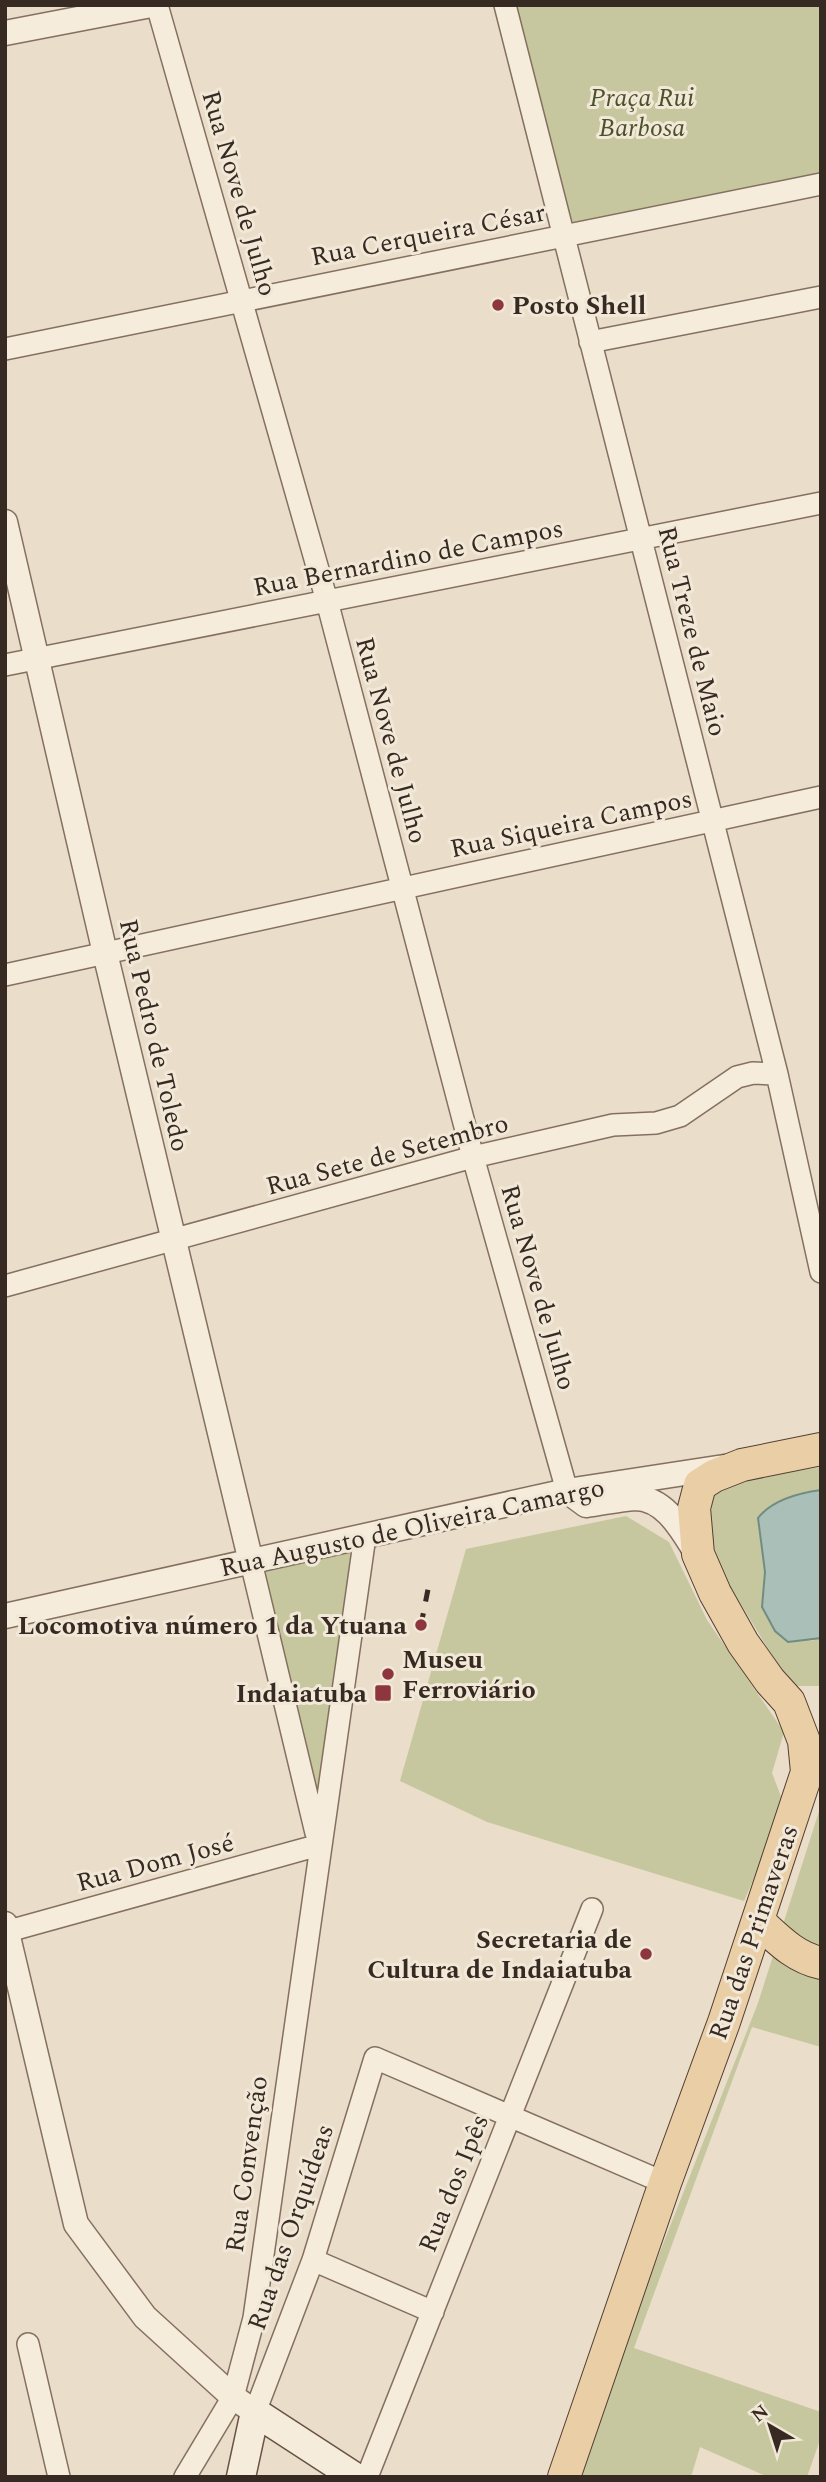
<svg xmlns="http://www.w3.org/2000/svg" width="826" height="2482" font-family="Spectral,serif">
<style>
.green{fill:#c6c79e}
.water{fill:#a9bfb7;stroke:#718d83;stroke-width:2}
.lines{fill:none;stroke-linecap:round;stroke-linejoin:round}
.minor-casing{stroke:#857060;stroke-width:24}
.tertiary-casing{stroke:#857060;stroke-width:27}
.secondary-casing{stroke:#675243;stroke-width:31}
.primary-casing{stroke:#533f33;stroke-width:34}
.minor{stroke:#f6ecdc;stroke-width:21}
.tertiary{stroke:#f6ecdc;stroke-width:24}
.secondary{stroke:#f6ecdc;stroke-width:28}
.primary{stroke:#e9cea6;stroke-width:32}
.rail{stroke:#372a22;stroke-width:5;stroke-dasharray:12 12;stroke-linecap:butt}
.poi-dot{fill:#8e363e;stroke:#f2e8d8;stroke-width:2.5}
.labels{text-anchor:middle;stroke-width:6;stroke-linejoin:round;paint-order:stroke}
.park-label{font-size:26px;font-style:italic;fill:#4b512a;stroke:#f2e8d8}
.street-label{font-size:26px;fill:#372a22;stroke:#f2e8d8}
.poi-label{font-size:26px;font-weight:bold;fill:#372a22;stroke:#f2e8d8;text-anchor:end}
</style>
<rect width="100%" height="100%" fill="#eaddc9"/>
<path class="green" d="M 505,5 L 821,5 L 821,184 L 563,235 Z
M 821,1467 L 821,1490 C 799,1493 772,1501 758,1518 L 765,1572 L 762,1607 L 811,1641 L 821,1638 L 821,1686 L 795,1686 L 782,1672 L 718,1566 L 709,1524 L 714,1492 L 737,1481 Z
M 626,1516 L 669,1542 L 707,1620 L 784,1732 L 772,1773 L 785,1807 L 744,1901 L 487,1822 L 400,1781 L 466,1549 Z
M 365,1536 L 319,1845 L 251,1562 Z
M 821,1805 L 821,2047 L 752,2027 L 634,2348 L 821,2412 L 821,2437 L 807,2477 L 768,2477 L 700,2447 L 691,2477 L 575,2477 L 591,2427 L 758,2003 Z"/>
<path class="water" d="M 821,1490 L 821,1638 L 788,1642 L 775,1631 L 762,1607 L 765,1572 L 758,1518 C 772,1500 799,1493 821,1490 Z"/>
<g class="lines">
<defs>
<path id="minor" d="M 157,5 L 327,601 L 473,1157 L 567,1491
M 505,5 L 777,1074 L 821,1272
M 590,342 L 821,297
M 5,349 L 821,184
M 5,665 L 821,503
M 5,975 L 821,797
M 5,1286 L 473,1157 L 613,1125 L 656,1123 L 680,1116 L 737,1077 L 753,1073 L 777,1074
M 251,1562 L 316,1833
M 5,1932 L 319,1845
M 313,2260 L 433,2312
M 28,2344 L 59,2477
M 255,2412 L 313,2260 L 375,2058 L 665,2183
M 185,2477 L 233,2397 L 254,2318 L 365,1536
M 367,2477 L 592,1909"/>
<path id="tertiary" d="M 5,33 L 151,5
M 5,522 L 105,953 L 251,1562
M 567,1491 L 586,1505 C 602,1503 619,1499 635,1498 C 666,1498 683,1532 697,1554
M 5,1616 L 567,1491 L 724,1467
M 5,1924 L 76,2224 L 145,2317 L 233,2397 L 255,2412"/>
<path id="secondary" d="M 241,2477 L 255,2412 L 355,2477"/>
<path id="primary" d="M 758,1921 C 778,1939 794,1957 821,1963
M 564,2477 L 665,2183 L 724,2022 L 807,1772 L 804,1741 L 789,1702 L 770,1681 L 743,1643 L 715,1593 L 698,1554 L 694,1508 L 700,1485 L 714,1476 L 742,1465 L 821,1449"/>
</defs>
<use href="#minor" class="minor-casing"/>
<use href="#tertiary" class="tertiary-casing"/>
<use href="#secondary" class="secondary-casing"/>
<use href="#primary" class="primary-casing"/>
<use href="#minor" class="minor"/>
<use href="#tertiary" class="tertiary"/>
<use href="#secondary" class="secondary"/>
<use href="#primary" class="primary"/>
<path class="rail" d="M 421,1625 L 430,1579"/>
</g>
<g class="poi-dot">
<circle cx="498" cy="305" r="7"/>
<circle cx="421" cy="1625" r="7"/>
<circle cx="388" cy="1674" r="7"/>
<rect x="374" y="1684" width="18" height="18" rx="3.5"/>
<circle cx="646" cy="1954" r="7"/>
</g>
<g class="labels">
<g class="park-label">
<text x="642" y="106">Praça Rui<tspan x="642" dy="30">Barbosa</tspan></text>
</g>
<g class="street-label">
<text transform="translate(240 193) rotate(74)" y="9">Rua Nove de Julho</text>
<text transform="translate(428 234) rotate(-11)" y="9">Rua Cerqueira César</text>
<text transform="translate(408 557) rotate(-11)" y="9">Rua Bernardino de Campos</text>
<text transform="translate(693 631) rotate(76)" y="9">Rua Treze de Maio</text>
<text transform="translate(392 740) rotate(75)" y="9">Rua Nove de Julho</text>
<text transform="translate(571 823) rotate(-12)" y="9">Rua Siqueira Campos</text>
<text transform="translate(155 1035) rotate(77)" y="9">Rua Pedro de Toledo</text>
<text transform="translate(387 1154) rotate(-15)" y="9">Rua Sete de Setembro</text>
<text transform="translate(539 1287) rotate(74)" y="9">Rua Nove de Julho</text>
<text transform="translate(412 1527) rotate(-12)" y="9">Rua Augusto de Oliveira Camargo</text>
<text transform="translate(155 1862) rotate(-15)" y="9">Rua Dom José</text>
<text transform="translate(753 1932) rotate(-71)" y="9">Rua das Primaveras</text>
<text transform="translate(246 2164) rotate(-82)" y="9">Rua Convenção</text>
<text transform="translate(453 2183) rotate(-68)" y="9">Rua dos Ipês</text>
<text transform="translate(290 2227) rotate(-71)" y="9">Rua das Orquídeas</text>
</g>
<g class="poi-label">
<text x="512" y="314" text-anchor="start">Posto Shell</text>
<text x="407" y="1634">Locomotiva número 1 da Ytuana</text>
<text x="402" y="1668" text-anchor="start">Museu<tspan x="402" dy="30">Ferroviário</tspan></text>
<text x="367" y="1702">Indaiatuba</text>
<text x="632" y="1948">Secretaria de<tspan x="632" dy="30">Cultura de Indaiatuba</tspan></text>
</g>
</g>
<rect width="826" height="2482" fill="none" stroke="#372a22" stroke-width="14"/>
<g transform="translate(770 2426) rotate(321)" stroke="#f2e8d8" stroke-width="5" paint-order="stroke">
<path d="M0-5L12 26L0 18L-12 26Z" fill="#372a22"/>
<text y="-10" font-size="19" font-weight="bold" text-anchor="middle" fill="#372a22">N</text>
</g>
</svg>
